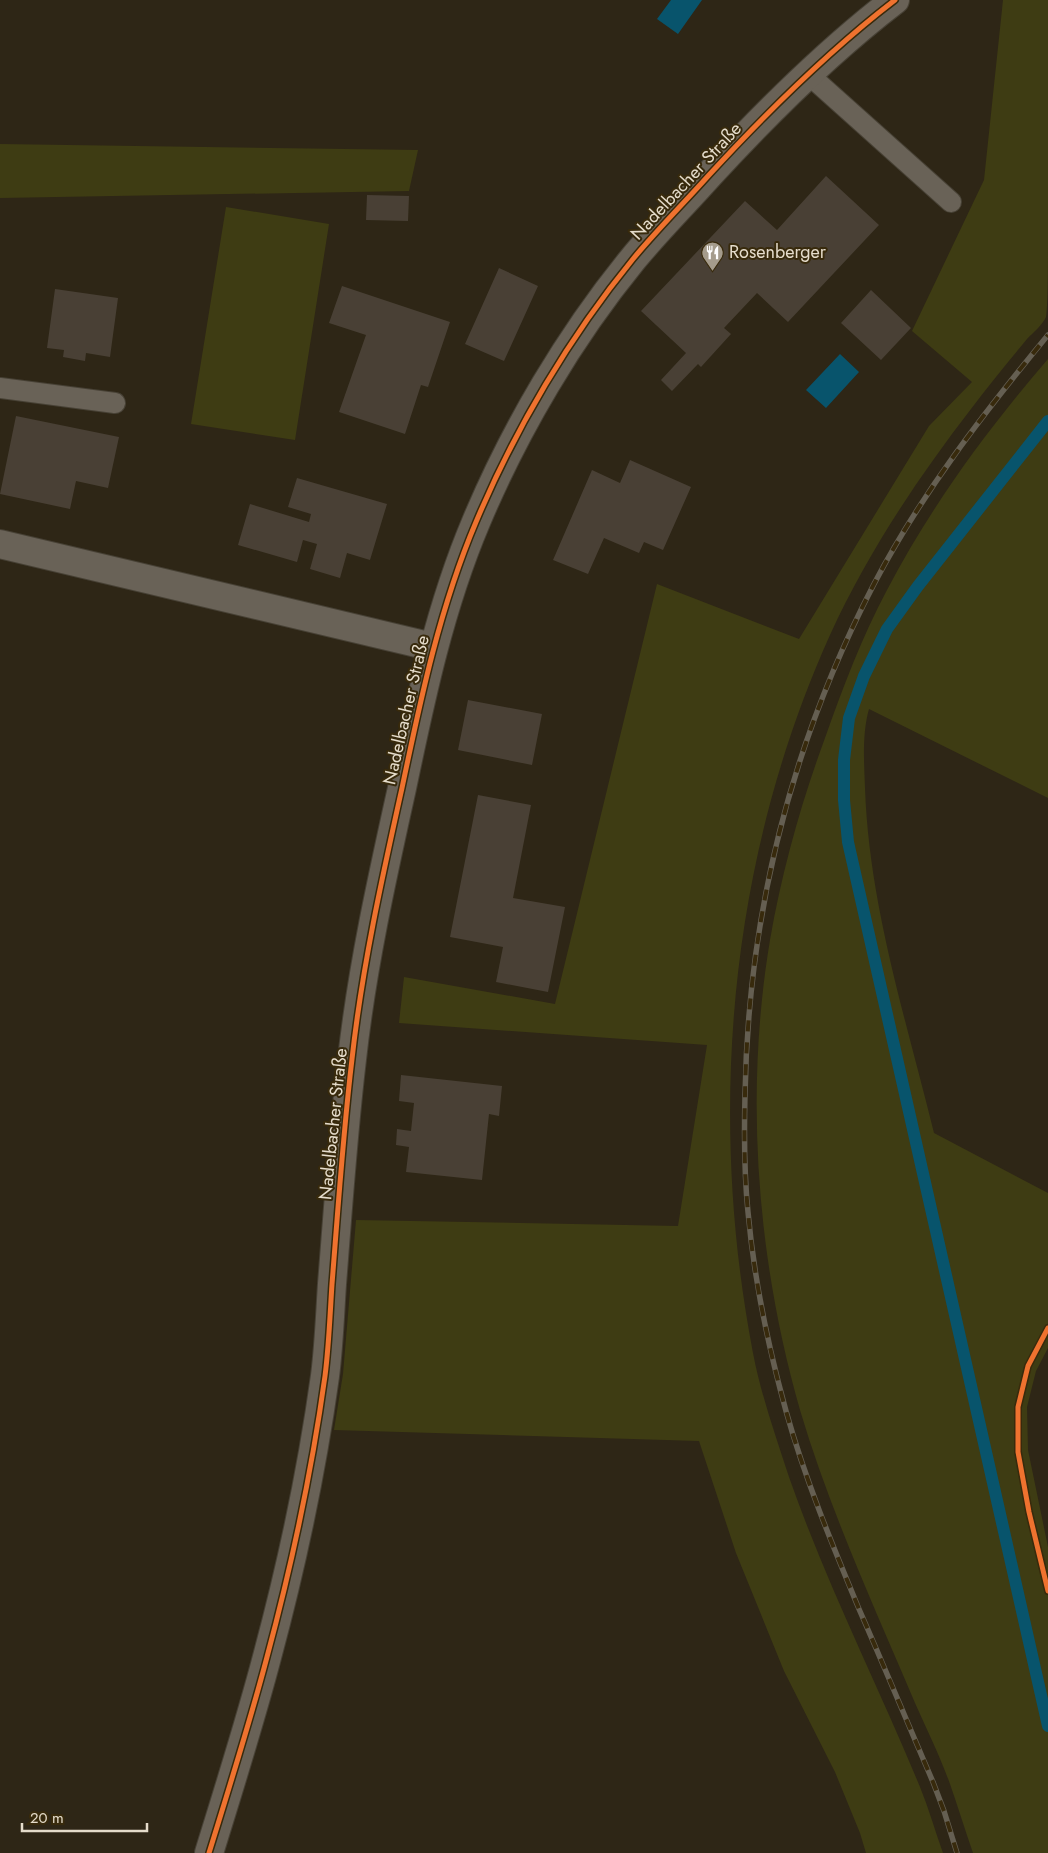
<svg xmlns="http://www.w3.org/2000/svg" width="1048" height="1853" font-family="Jost,sans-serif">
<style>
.green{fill:#3e3c13}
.water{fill:#08546c}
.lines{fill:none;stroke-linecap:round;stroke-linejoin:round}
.stream{stroke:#08546c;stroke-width:12}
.building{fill:#494035}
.lane-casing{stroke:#474135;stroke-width:22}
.street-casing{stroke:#474135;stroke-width:30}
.secondary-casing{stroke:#474135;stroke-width:30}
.lane{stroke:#696257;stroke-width:20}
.street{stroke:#696257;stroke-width:28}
.secondary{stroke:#696257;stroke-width:28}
.rail-casing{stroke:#655f52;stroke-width:5.5}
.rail{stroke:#382a0c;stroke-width:4;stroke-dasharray:11;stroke-linecap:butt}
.cycleway-casing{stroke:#382a0c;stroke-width:8}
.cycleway{stroke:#ef722f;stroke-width:5}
.labels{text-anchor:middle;stroke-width:4;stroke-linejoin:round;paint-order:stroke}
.street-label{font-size:18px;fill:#e5dccb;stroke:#382a0c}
.poi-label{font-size:18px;fill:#e5dccb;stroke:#382a0c;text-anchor:start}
</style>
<rect width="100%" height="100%" fill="#2e2616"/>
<path class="green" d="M 1003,0 L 1048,0 C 1048,83 1048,165 1048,248 C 1048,262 1048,306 1046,317 C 1043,324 1033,333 1027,339 C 1008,362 989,385 971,409 C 917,479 867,554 830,635 C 729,859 707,1113 753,1353 C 761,1395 776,1437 789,1477 C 826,1583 877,1683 920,1787 C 929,1809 935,1831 943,1853 L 866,1853 L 860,1833 L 835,1772 L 784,1671 L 736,1553 L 699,1441 L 334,1430 L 343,1374 L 356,1220 L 678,1226 L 707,1045 L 399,1023 L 404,977 L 555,1004 L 657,584 L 799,639 L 929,426 L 972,382 L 912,331 L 984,180 Z
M 0,144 L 418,150 L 409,191 L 0,198 Z
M 226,207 L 329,224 L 295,440 L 191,424 Z
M 1048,359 L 1048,798 L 869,709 C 862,734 864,761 865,788 C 869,905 906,1019 934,1133 L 1048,1193 L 1048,1348 L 1036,1371 L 1027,1407 L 1028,1450 L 1048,1547 L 1048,1853 L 973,1853 C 965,1830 958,1807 950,1784 C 940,1756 927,1730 915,1703 C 874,1606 830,1511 800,1410 C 757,1260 744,1095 770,940 C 782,871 801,803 825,738 C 843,687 862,637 887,590 C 931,506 987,430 1048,359 Z"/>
<path class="water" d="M 671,0 L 702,0 L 678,34 L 657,19 Z
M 840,354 L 859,372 L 826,408 L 806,390 Z"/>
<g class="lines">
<path class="stream" d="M 1048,421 L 918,586 L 887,629 L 864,676 L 849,718 L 844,760 L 844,800 L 848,842 L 1048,1726"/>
</g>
<path class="building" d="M 826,176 L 879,225 L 788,322 L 757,293 L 724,328 L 731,334 L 701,367 L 698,364 L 672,391 L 661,380 L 686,353 L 641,311 L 745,201 L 777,230 Z
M 367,195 L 409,196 L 408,221 L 366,220 Z
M 499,268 L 538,286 L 504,361 L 465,344 Z
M 342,286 L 450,322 L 428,387 L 421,385 L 405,434 L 339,412 L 366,335 L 329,323 Z
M 55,289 L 118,298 L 110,357 L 86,353 L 85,361 L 63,357 L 64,350 L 47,348 Z
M 871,290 L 911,328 L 881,360 L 841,323 Z
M 16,416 L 119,437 L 108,488 L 76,481 L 70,509 L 0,494 Z
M 630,460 L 691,487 L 663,550 L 644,542 L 639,553 L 604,538 L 588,574 L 553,560 L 592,470 L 620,483 Z
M 297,478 L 387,504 L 370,560 L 347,553 L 340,578 L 310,569 L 317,544 L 303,540 L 297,562 L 238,545 L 250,504 L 309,522 L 311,514 L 288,507 Z
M 468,700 L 542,714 L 532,765 L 458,750 Z
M 478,795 L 531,805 L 513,898 L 565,907 L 548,992 L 496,982 L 503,947 L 450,937 Z
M 401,1075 L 502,1086 L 499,1116 L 489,1114 L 482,1180 L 406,1172 L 409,1147 L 396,1145 L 397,1129 L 411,1131 L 414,1103 L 399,1101 Z"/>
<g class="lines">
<defs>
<path id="lane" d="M 808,74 L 951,202
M 0,388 L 115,403"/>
<path id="street" d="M 0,544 L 433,647"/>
<path id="secondary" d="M 209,1853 C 229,1788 250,1722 267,1657 C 292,1564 312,1470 325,1376 C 329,1345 330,1314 332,1284 C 338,1209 343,1134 352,1059 C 362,968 382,878 402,788 C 421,697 440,607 476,522 C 515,429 570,336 633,259 C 657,230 684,203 709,175 C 767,112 827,52 895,0"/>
</defs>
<use href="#lane" class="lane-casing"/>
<use href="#street" class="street-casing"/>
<use href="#secondary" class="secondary-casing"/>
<use href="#lane" class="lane"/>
<use href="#street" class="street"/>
<use href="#secondary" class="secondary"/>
<defs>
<path id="rail" d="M 957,1853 L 944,1811 L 933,1782 C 908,1724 884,1666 859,1609 C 832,1544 805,1479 786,1411 C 768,1346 754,1279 748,1212 C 744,1173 744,1134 745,1095 C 748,915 791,744 874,584 C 921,494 983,414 1048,335"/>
</defs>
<use href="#rail" class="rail-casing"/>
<use href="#rail" class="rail"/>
<defs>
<path id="cycleway" d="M 1048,1328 L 1028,1366 L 1018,1407 L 1018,1452 L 1029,1512 L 1048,1591
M 209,1853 C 229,1788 250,1722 267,1657 C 292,1564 312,1470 325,1376 C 329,1345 330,1314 332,1284 C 338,1209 343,1134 352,1059 C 362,968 382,878 402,788 C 421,697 440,607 476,522 C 515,429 570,336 633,259 C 657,230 684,203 709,175 C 767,112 827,52 895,0"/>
</defs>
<use href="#cycleway" class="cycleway-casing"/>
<use href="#cycleway" class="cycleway"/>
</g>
<defs>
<symbol id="restaurant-pin" viewBox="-11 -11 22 30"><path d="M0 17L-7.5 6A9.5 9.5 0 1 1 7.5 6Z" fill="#a59c8c" stroke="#382a0c"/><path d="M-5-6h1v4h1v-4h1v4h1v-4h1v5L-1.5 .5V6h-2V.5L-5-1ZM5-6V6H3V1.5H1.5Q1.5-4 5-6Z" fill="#fff"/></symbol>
</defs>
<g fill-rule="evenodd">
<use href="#restaurant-pin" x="700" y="240" width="25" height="34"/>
</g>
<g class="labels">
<g class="street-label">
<text transform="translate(686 181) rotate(-47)" y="6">Nadelbacher Straße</text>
<text transform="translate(406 710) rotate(-77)" y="6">Nadelbacher Straße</text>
<text transform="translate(333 1124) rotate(-84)" y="6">Nadelbacher Straße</text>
</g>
<g class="poi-label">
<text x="729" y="258">Rosenberger</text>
</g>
</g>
<path d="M22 1823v8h125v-8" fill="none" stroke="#e5dccb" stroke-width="2.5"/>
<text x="30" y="1823" font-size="15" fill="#e5dccb" stroke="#382a0c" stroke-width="4" paint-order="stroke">20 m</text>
</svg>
